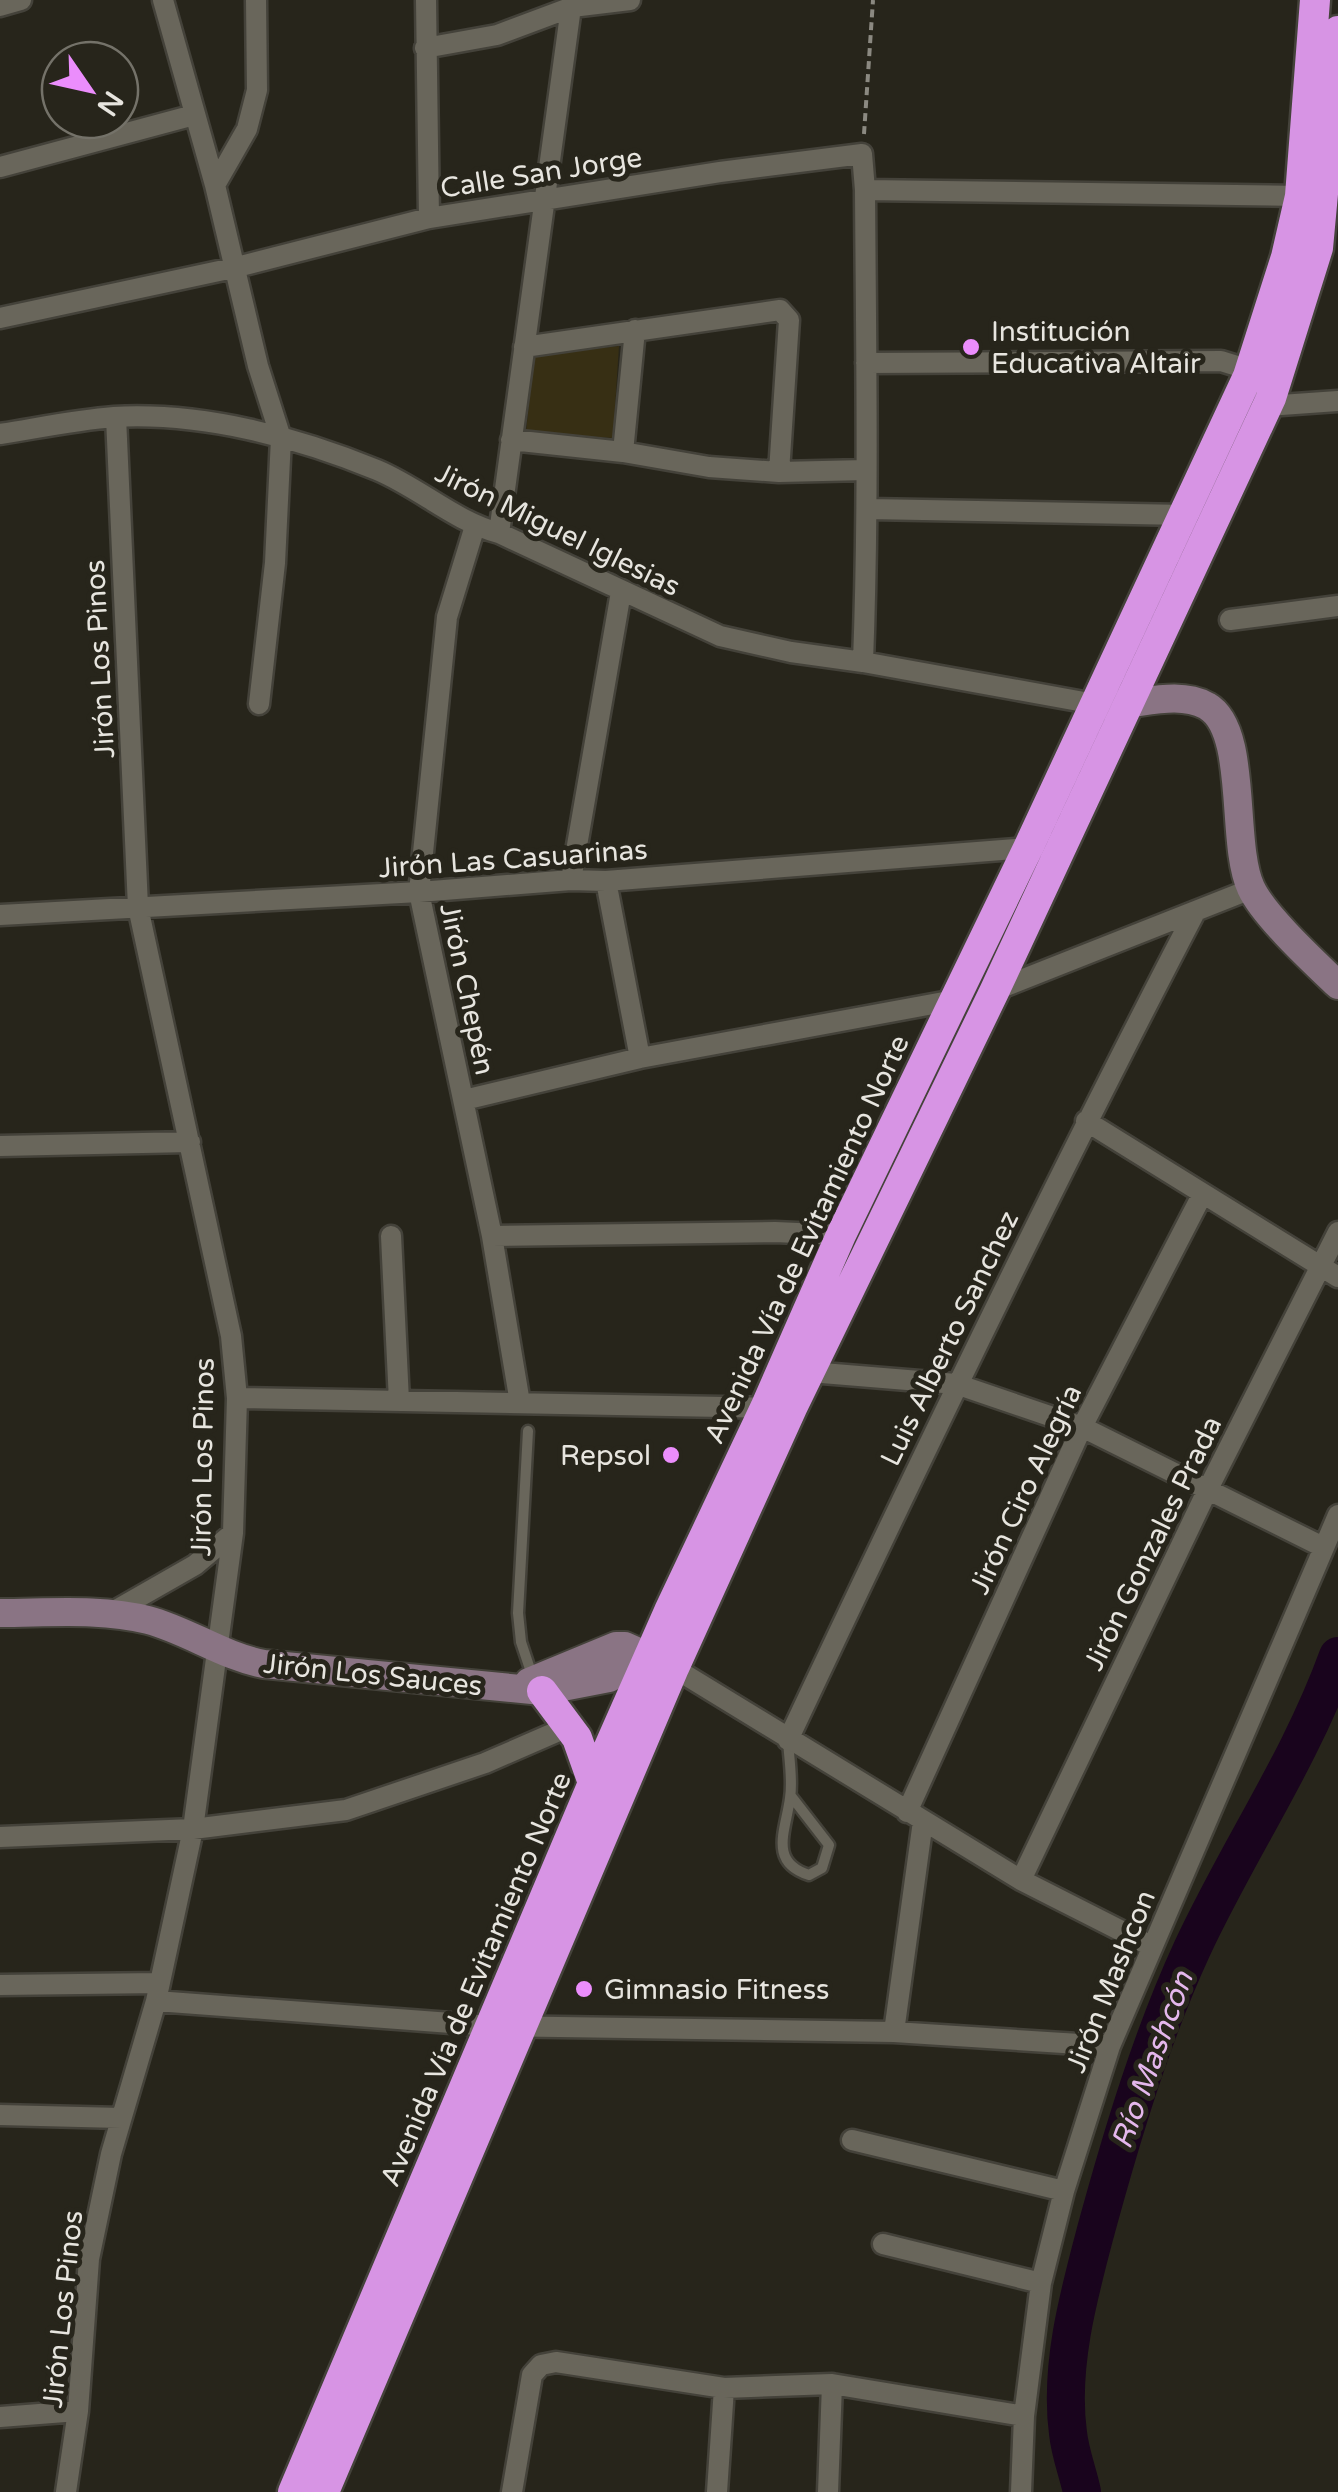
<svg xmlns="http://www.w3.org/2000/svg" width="1338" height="2492" font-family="'Varela Round',sans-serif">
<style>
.green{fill:#372f14}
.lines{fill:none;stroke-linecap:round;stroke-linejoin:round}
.river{stroke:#19041d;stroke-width:38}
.lane-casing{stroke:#44423a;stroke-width:15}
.street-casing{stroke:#44423a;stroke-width:25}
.secondary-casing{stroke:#44423a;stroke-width:32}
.highway-casing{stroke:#44423a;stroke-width:35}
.path{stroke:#8b8981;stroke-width:4;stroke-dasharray:8 5;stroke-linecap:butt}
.lane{stroke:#69665b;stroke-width:10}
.street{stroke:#69665b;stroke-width:20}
.secondary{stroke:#8a7484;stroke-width:28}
.highway{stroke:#d794e4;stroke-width:30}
.poi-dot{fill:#eb8dfc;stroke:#27251b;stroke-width:4}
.labels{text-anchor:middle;stroke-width:10;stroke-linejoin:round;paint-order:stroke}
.street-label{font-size:28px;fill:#e7e5df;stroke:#27251b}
.poi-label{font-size:28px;fill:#e7e5df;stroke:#27251b;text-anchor:start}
.water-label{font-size:30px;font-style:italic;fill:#e4b7ec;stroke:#27251b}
</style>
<rect width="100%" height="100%" fill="#27251b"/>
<path class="green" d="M 619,346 L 613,438 L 526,432 L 534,356 Z"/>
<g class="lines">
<path class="river" d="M 1082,2492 C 1078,2473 1070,2453 1068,2433 C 1059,2366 1079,2294 1096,2230 C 1122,2135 1151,2038 1192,1949 C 1239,1848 1300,1761 1338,1656"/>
<defs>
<path id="lane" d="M 528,1431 L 518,1613 L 521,1642 L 533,1678
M 788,1740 C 789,1759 793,1780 790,1798 C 786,1830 768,1862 809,1875 L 822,1868 L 829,1845 L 791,1796"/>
<path id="street" d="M 163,0 L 215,185 L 258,366 L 281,438 L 275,563 L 259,704
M 426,0 L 429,218
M 0,6 L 21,0
M 425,48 L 497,35 L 572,7 L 630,0
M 0,167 L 194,115
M 215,185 L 247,129 L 257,90 L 256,0
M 865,190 L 1300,196
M 0,318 L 233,268 L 429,218 L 720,172 L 862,154 L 865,190 C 866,347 869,504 863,662
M 524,347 L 780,310 L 789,320 L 779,472
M 866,363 L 1221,361 L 1237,366 L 1281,405 L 1338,401
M 0,434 C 38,428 76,420 114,417 C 202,412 297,437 377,470 C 420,488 454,521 499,533 L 720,636 L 791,652 L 863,662 L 1095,704
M 511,440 L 623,452 L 709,467 L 779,472 L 866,470
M 623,452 L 635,330
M 869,509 L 1185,515
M 475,526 L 447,617 L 419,892 L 492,1236 L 520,1403
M 499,533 L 572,0
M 1230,620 L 1338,606
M 571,880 L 621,592
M 606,881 L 640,1058
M 0,915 L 419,892 L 571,880 L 606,881 L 1028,848
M 988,993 L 1251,889
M 464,1100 L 640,1058 L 960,999
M 1086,1121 L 1338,1277
M 0,1146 L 190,1142
M 391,1236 L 399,1401
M 492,1236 L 775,1232 L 841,1235
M 810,1372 L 956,1384 L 1082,1427 L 1323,1547
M 237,1398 L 775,1408
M 111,1613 L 195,1565 L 233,1533
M 674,1668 L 1021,1880 L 1151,1946
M 788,1740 C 919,1462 1052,1186 1194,914
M 907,1812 L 1082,1427 L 1202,1195
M 0,1837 L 193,1829 L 346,1810 L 485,1763 L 570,1726
M 1021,1880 L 1208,1489 L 1338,1232
M 0,1985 L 159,1983
M 156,2001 L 491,2026 L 894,2032 L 1110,2046
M 894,2032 L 923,1821
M 0,2115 L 121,2118
M 852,2140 L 1064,2191
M 883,2244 L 1041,2283
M 0,2417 L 78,2411
M 66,2492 L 78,2411 L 89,2259 L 111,2154 L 156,2001 L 193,1829 L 233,1533 L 237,1398 L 231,1336 L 138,907 L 116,417
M 512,2492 L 532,2375 L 541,2365 L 556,2362 L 724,2388 L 832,2384 L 1024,2416
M 717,2492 L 724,2388
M 828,2492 L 832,2384
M 1021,2492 L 1024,2416 L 1041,2283 L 1064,2191 L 1110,2046 L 1338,1515"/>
<path id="secondary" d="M 1108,705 C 1140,705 1177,690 1207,706 C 1249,730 1230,843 1251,888 C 1264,916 1315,963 1338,985
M 0,1613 C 48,1613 101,1608 148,1620 C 189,1631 222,1656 264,1664 L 542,1691 L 609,1678 L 650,1657
M 529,1682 L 616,1646 L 625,1646 L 661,1662"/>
<path id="highway" d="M 542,1691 L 577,1738 L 593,1783
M 293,2492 L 593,1783 L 669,1611 L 765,1408 L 841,1235 L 1028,848 L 1248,376 L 1286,257 L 1300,196 L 1315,0
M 324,2492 L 674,1668 L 792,1408 L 994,992 L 1271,398 L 1318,248 L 1338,31"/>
</defs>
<use href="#lane" class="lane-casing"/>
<use href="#street" class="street-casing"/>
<use href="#secondary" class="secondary-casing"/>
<use href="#highway" class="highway-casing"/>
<path class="path" d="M 864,134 L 873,0"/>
<use href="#lane" class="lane"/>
<use href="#street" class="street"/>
<use href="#secondary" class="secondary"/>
<use href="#highway" class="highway"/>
</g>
<g class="poi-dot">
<circle cx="971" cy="347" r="10"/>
<circle cx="671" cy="1455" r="10"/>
<circle cx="584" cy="1989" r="10"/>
</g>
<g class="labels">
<g class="street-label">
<text transform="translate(541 172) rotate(-9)" y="10">Calle San Jorge</text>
<text transform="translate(558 529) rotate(26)" y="10">Jirón Miguel Iglesias</text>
<text transform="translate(99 659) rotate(-93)" y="10">Jirón Los Pinos</text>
<text transform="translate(513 858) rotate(-4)" y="10">Jirón Las Casuarinas</text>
<text transform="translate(468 989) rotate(78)" y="10">Jirón Chepén</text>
<text transform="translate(806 1239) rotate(-65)" y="10">Avenida Vía de Evitamiento Norte</text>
<text transform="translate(949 1338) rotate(-64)" y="10">Luis Alberto Sanchez</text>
<text transform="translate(202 1457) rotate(-89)" y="10">Jirón Los Pinos</text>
<text transform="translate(1025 1489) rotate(-65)" y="10">Jirón Ciro Alegría</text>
<text transform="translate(1152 1543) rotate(-64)" y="10">Jirón Gonzales Prada</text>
<text transform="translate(373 1674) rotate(6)" y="10">Jirón Los Sauces</text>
<text transform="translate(475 1979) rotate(-67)" y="10">Avenida Vía de Evitamiento Norte</text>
<text transform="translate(1110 1981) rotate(-68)" y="10">Jirón Mashcon</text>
<text transform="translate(62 2309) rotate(-84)" y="10">Jirón Los Pinos</text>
</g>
<g class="poi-label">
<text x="991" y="341">Institución<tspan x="991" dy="32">Educativa Altair</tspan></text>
<text x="651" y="1465" text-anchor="end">Repsol</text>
<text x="604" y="1999">Gimnasio Fitness</text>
</g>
<g class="water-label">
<text transform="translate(1152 2060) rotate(-70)" y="10">Río Mashcón</text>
</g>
</g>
<g transform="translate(90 90) rotate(124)"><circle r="48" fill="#27251b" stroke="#747269" stroke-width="2.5"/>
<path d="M0-8L18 38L0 25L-18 38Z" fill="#eb8dfc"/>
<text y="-15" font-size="28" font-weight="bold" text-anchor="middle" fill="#e7e5df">N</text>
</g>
</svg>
